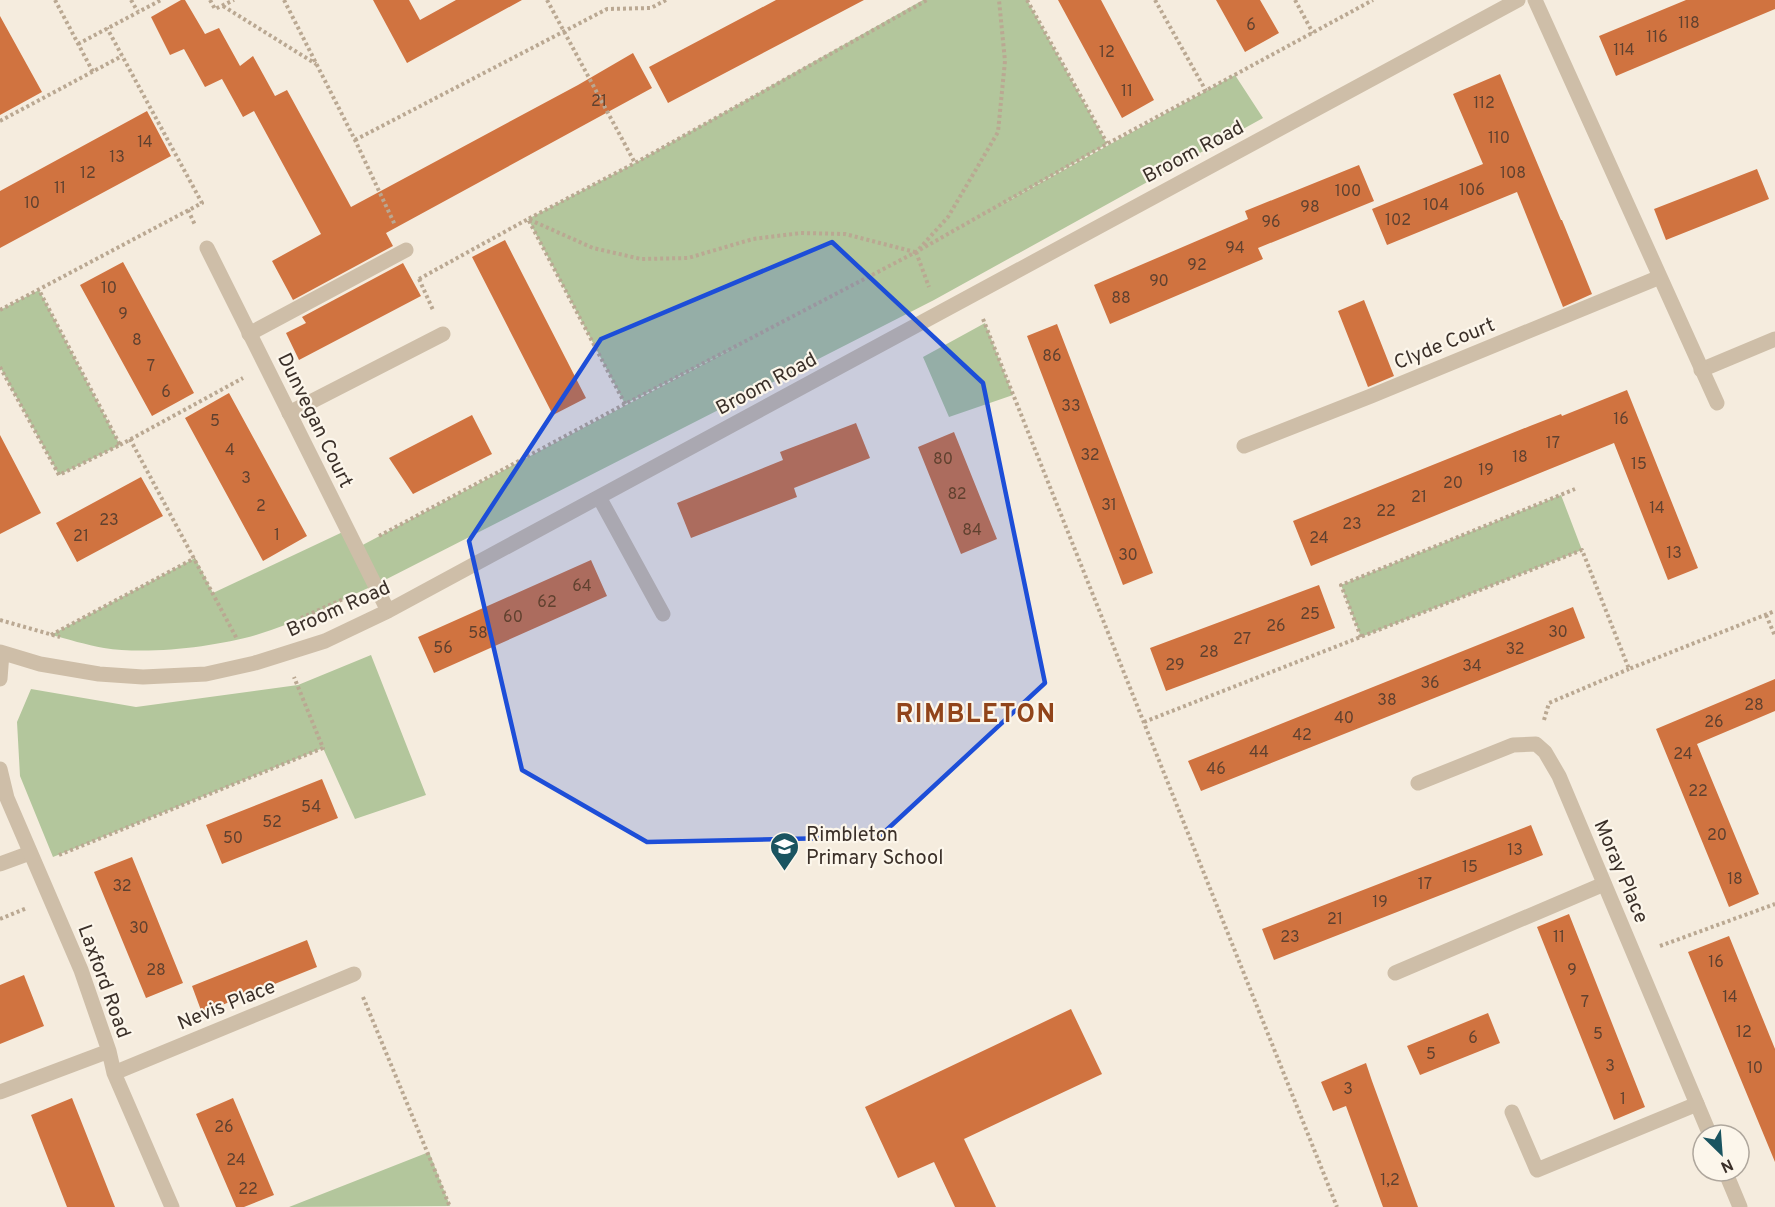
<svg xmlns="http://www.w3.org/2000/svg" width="1775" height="1207" font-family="Overpass,sans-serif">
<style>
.green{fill:#b3c69c}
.building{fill:#d07340}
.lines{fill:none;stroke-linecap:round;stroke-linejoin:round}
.path{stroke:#baa892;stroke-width:4;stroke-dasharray:3 3;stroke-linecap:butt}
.service{stroke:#cebea8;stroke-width:15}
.minor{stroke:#cebea8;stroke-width:15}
.marked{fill:#1d4ed8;fill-opacity:0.2;stroke:#1d4ed8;stroke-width:4.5;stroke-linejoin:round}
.labels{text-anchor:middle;stroke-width:4.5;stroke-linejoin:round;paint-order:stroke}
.number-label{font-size:16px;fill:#60412f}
.street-label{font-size:20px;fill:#3b3029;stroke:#fcf6eb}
.poi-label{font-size:20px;fill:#3b3029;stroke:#fcf6eb;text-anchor:start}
.district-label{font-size:26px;font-weight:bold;letter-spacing:1.5px;fill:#91441a;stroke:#fcf6eb}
</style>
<rect width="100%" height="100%" fill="#f5ecde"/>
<path class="green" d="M 923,0 L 1027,0 L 1107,144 L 999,206 L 1235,75 L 1263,118 L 934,300 L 375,585 C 336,602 297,623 256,635 C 214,647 147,655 104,648 C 86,645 68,639 51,635 L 195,558 L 213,593 L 347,530 L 357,548 L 745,342 L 625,404 L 528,219 L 635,163 Z
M 39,290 L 120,445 L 59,475 L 0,367 L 0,310 Z
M 985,323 L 1013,395 L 949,417 L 923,357 Z
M 1561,495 L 1582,550 L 1361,637 L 1341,585 Z
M 371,655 L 426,795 L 355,819 L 323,748 L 53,857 L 20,776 L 17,722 L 31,689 L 136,707 L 298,685 Z
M 429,1152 L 450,1206 L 289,1207 Z"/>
<path class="building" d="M 181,0 L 185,0 L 205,34 L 219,28 L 240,66 L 253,56 L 275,96 L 287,90 L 351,207 L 578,85 L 633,53 L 652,88 L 386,233 L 393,246 L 293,300 L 272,261 L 321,234 L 254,111 L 243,117 L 222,79 L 224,78 L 205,87 L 184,49 L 170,55 L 151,17 Z
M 373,0 L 409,0 L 420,20 L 456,0 L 522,0 L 407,63 Z
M 776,0 L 864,0 L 668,103 L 649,67 Z
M 1058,0 L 1101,0 L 1154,100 L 1122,118 Z
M 1216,0 L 1260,0 L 1279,33 L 1245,52 Z
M 1686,0 L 1775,0 L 1775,9 L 1616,76 L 1599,36 Z
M 0,16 L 42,92 L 0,115 Z
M 1500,74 L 1561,220 L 1562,220 L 1592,294 L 1563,307 L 1517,192 L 1387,245 L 1372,209 L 1483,164 L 1453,94 Z
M 147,111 L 171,156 L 0,248 L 0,191 Z
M 1359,165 L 1374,201 L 1258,248 L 1263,259 L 1110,324 L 1094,285 L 1248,219 L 1245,211 Z
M 1757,169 L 1769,199 L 1666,240 L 1654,209 Z
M 505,240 L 586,398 L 553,415 L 472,257 Z
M 123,262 L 194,393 L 152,416 L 80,285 Z
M 403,263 L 421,296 L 299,360 L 286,333 L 306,323 L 302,317 Z
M 1364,300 L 1394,376 L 1368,387 L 1338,311 Z
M 1057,324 L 1153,573 L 1123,585 L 1027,336 Z
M 1627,390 L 1698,568 L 1668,580 L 1614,443 L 1311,566 L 1293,521 L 1530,426 L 1561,414 L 1562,416 Z
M 229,393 L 307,536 L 263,561 L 185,418 Z
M 472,415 L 492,454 L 413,494 L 389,458 Z
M 856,423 L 870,458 L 794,488 L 797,497 L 691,538 L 677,503 L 783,460 L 780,452 Z
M 954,432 L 997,539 L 961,554 L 918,447 Z
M 0,435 L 41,513 L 0,534 Z
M 141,477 L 163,516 L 77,562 L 56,523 Z
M 591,560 L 607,596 L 434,673 L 418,637 Z
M 1319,585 L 1335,628 L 1166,691 L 1150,648 Z
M 1573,607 L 1585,638 L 1201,791 L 1188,761 Z
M 1775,679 L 1775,711 L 1697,744 L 1759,894 L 1729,907 L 1656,729 Z
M 322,779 L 338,818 L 222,864 L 206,825 Z
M 1531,825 L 1543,855 L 1274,960 L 1262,929 Z
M 132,857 L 183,983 L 146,998 L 94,872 Z
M 1569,914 L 1645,1107 L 1614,1120 L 1537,927 Z
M 1729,936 L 1775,1049 L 1775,1162 L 1688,952 Z
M 307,940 L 317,967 L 202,1013 L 192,986 Z
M 24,975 L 44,1026 L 0,1044 L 0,985 Z
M 1071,1009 L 1102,1074 L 964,1139 L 996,1207 L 955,1207 L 934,1162 L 898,1178 L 865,1107 Z
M 1488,1013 L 1500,1043 L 1420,1075 L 1407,1046 Z
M 1366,1063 L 1372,1081 L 1418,1207 L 1383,1207 L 1346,1106 L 1333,1111 L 1321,1082 Z
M 72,1098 L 115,1207 L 67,1207 L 31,1115 Z
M 233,1098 L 274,1195 L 244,1207 L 236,1207 L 196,1114 Z"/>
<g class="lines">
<path class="path" d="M 55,0 L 93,72
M 131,0 L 138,12
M 210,0 L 215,9 L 234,0
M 284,0 L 355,140 L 395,225
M 547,0 L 635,163 L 927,0
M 1027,0 L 1107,143
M 1155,0 L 1206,91
M 1295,0 L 1313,33
M 223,6 L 316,64
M 78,44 L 161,0
M 0,121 L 122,56
M 355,140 L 607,9 L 651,8 L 666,0
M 188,210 L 195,225
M 919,249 L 948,217 L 998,132 L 1005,61 L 999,0
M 916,252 L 929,287
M 419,279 L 528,219 L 593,248 L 641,259 L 688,258 L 753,239 L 801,233 L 845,234 L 915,252
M 419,279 L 433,310
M 0,310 L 202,203 L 107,28
M 983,319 L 1337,1207
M 0,367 L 59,475 L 120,445 L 39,290
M 625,404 L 528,219 L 635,163
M 130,439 L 237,639
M 120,445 L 243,378
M 379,536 L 625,404 L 916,252 L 1107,144 L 1373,0
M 1766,615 L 1775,636
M 301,618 L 352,595
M 0,620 L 60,637
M 51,635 L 195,558
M 1361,637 L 1341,585 L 1575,489
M 1544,720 L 1549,703 L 1629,669
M 1144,722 L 1582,550 L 1629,669 L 1775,611
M 59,855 L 323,748 L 294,677
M 0,919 L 27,908
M 1660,946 L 1775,904
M 363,997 L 450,1207"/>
<path class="service" d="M 249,334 L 406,250
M 1701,370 L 1775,339
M 289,413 L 443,334
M 0,864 L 30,853
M 1395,973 L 1604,884
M 1512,1112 L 1537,1170 L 1697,1104"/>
<path class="minor" d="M 1535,0 L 1717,403
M 207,248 L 388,611
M 1244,446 L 1371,396 L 1660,277
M 599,497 L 663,614
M 0,652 L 40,664 L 99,674 L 143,677 L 206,674 L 255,663 L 325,641 L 388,611 L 1518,0
M 0,679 L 2,653
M 0,769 L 7,798 L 81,970 L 109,1051 L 114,1073 L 172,1207
M 1418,783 L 1513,745 L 1536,744 L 1545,752 L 1559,776 L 1710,1135
M 114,1073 L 354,974
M 0,1092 L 109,1051
M 1725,1171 L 1740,1207"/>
</g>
<path class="marked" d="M 832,242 L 983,383 L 1045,683 L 879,837 L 647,842 L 522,770 L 469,541 L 601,339 Z"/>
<defs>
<symbol id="school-pin" viewBox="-11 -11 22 30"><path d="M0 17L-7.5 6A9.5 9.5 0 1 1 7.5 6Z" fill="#1a5460" stroke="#fcf6eb"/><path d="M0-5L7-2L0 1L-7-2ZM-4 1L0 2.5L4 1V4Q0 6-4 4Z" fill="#fff"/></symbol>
</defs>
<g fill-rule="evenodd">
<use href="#school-pin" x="768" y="830" width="33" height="45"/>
</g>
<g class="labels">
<g class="number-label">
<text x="1689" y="28">118</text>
<text x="1251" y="30">6</text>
<text x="1657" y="42">116</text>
<text x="1624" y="55">114</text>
<text x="1107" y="57">12</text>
<text x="1127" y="96">11</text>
<text x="599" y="106">21</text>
<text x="1484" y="108">112</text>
<text x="1499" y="143">110</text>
<text x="145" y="147">14</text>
<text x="117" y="162">13</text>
<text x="88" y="178">12</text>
<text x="1513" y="178">108</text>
<text x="60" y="193">11</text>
<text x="1472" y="195">106</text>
<text x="1348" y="196">100</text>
<text x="32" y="208">10</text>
<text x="1436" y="210">104</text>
<text x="1310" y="212">98</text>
<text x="1398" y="225">102</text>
<text x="1271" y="227">96</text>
<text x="1235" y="253">94</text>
<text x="1197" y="270">92</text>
<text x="1159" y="286">90</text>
<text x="109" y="293">10</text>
<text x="1121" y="303">88</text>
<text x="123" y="319">9</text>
<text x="137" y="345">8</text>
<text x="1052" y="361">86</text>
<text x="151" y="371">7</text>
<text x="166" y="397">6</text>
<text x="1071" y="411">33</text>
<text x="1621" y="424">16</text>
<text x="215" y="426">5</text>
<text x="1553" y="448">17</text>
<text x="230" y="455">4</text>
<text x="1090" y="460">32</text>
<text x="1520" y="462">18</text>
<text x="943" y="464">80</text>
<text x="1639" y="469">15</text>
<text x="1486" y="475">19</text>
<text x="246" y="483">3</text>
<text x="1453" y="488">20</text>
<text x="957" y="499">82</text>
<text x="1419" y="502">21</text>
<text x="1109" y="510">31</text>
<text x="261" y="511">2</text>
<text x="1657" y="513">14</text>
<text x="1386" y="516">22</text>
<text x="109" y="525">23</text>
<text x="1352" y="529">23</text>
<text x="972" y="535">84</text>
<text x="277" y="540">1</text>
<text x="81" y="541">21</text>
<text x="1319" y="543">24</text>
<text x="1674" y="558">13</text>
<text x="1128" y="560">30</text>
<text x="582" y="591">64</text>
<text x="547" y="607">62</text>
<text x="1310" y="619">25</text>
<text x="513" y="622">60</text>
<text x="1276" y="631">26</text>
<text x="1558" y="637">30</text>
<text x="478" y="638">58</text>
<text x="1242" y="644">27</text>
<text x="443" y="653">56</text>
<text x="1515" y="654">32</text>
<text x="1209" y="657">28</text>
<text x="1175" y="670">29</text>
<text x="1472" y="671">34</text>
<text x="1430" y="688">36</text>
<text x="1387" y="705">38</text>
<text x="1754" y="710">28</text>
<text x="1344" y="723">40</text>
<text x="1714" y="727">26</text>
<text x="1302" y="740">42</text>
<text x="1259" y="757">44</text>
<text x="1683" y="759">24</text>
<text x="1216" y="774">46</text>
<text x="1698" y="796">22</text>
<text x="311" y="812">54</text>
<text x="272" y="827">52</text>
<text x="1717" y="840">20</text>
<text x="233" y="843">50</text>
<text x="1515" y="855">13</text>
<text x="1470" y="872">15</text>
<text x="1735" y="884">18</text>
<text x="1425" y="889">17</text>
<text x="122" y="891">32</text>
<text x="1380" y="907">19</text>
<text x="1335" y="924">21</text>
<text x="139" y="933">30</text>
<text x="1290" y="942">23</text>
<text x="1559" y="942">11</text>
<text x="1716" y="967">16</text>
<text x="156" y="975">28</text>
<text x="1572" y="975">9</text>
<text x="1730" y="1002">14</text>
<text x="1585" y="1007">7</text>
<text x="1744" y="1037">12</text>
<text x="1598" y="1039">5</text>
<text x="1473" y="1043">6</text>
<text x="1431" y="1059">5</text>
<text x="1610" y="1071">3</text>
<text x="1755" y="1073">10</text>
<text x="1348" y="1094">3</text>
<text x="1623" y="1104">1</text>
<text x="224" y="1132">26</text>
<text x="236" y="1165">24</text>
<text x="1390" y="1185">1,2</text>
<text x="248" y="1194">22</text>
</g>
<g class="street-label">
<text transform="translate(1193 151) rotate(-28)" y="7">Broom Road</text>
<text transform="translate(1444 343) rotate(-22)" y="7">Clyde Court</text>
<text transform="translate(766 383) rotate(-28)" y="7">Broom Road</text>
<text transform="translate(316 420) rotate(64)" y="7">Dunvegan Court</text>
<text transform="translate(338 608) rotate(-24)" y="7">Broom Road</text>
<text transform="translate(1622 871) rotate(67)" y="7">Moray Place</text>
<text transform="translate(105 981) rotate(70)" y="7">Laxford Road</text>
<text transform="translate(226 1004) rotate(-22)" y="7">Nevis Place</text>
</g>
<g class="poi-label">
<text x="806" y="841">Rimbleton<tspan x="806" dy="23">Primary School</tspan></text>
</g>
<g class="district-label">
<text x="976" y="722">RIMBLETON</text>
</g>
</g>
<g transform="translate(1721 1153) rotate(155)"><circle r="28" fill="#fcf6eb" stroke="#afa79d" stroke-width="1.5"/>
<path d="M0-4.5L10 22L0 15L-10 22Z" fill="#1a5460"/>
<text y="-9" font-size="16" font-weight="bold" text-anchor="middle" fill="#3b3029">N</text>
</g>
</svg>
